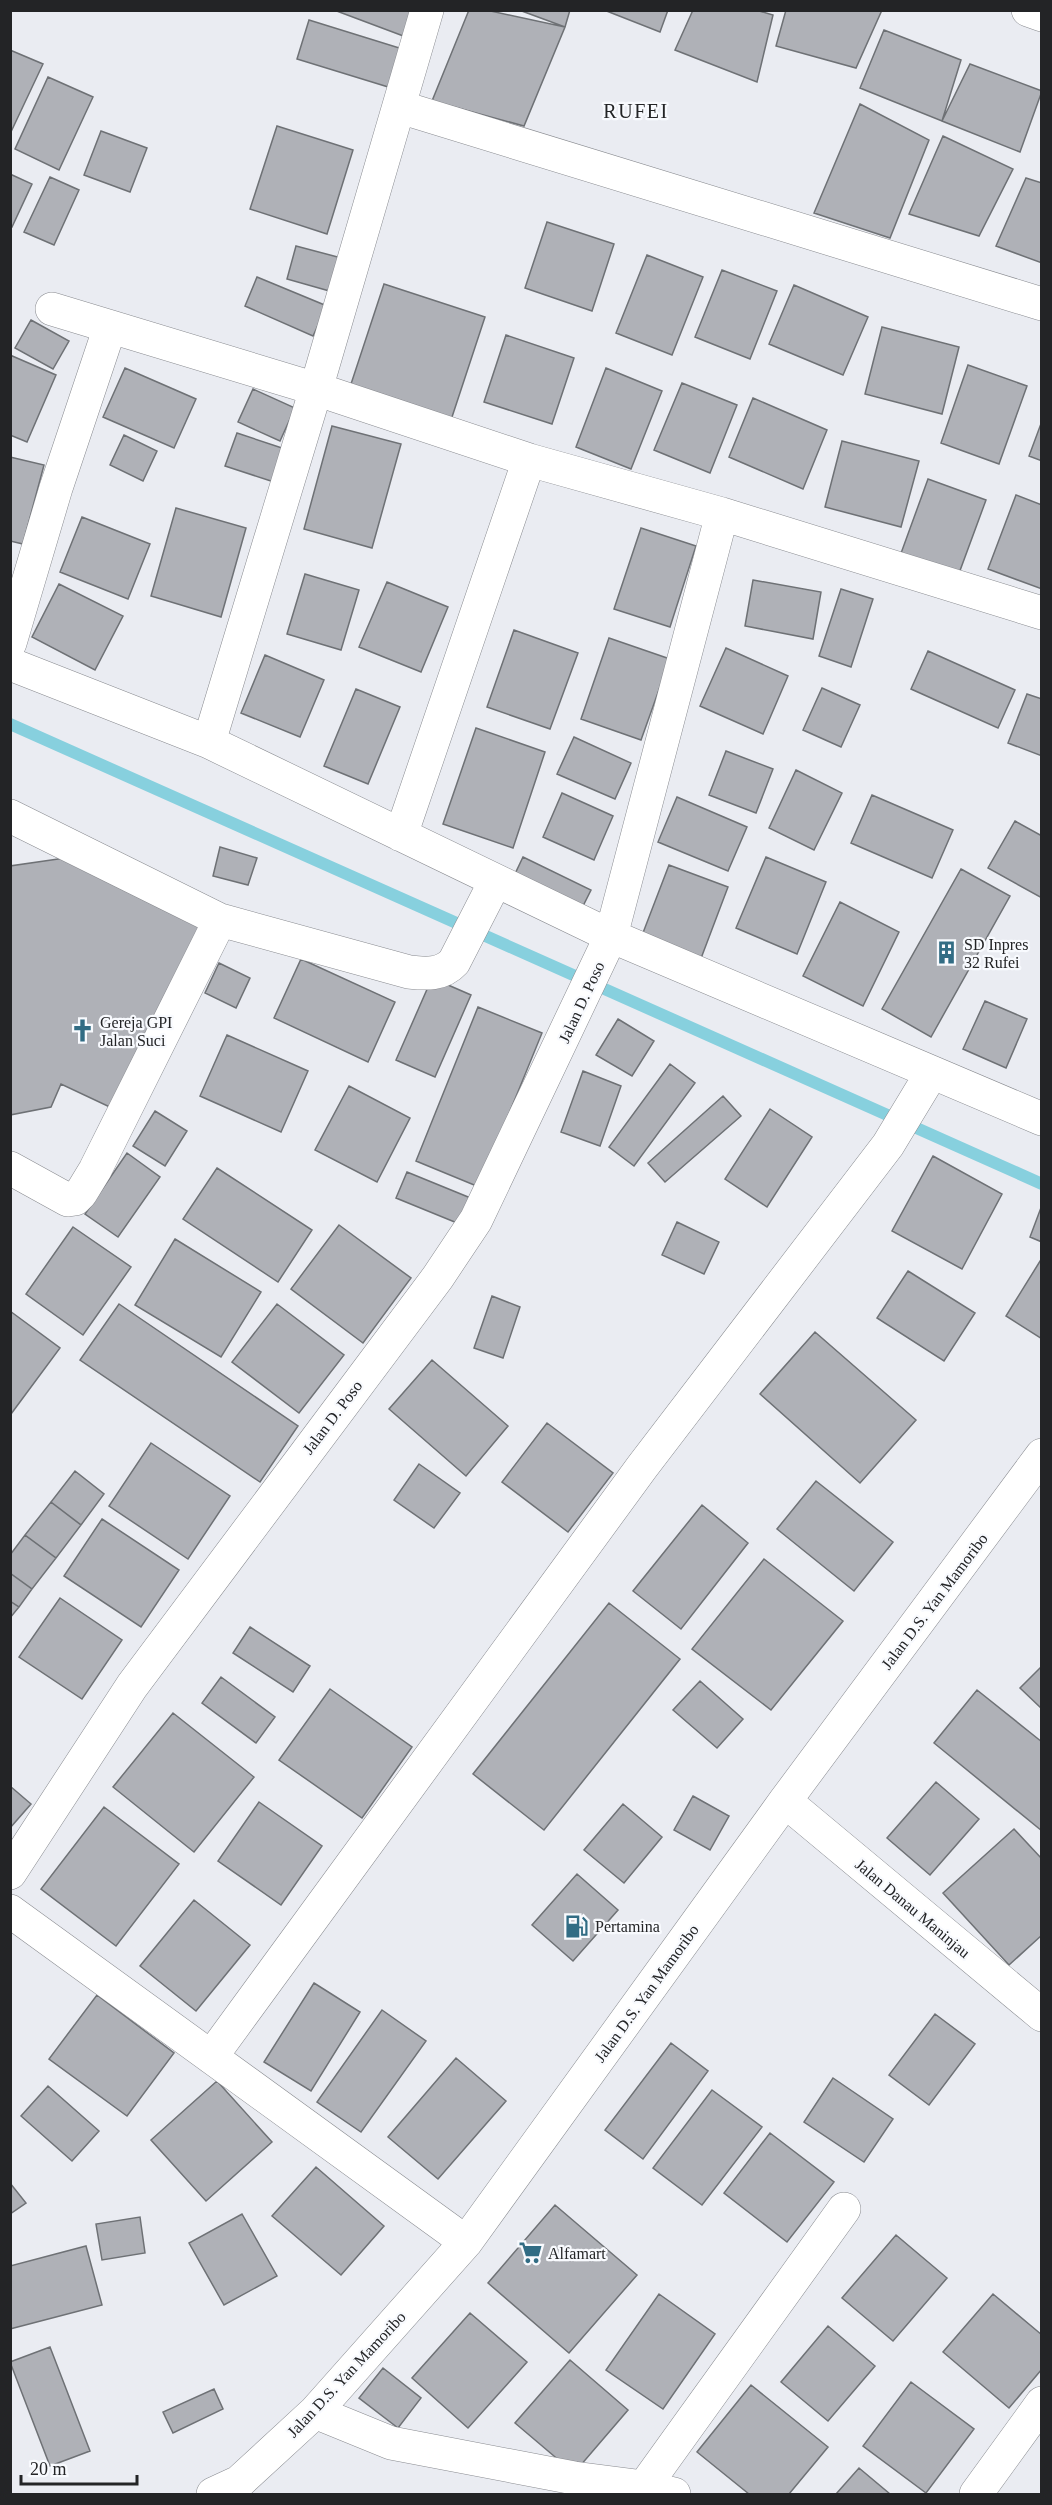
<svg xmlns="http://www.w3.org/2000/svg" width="1052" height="2505" font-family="Georgia,serif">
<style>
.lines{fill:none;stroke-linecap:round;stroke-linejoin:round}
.stream{stroke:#87d0de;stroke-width:12}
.building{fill:#afb1b7;stroke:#6e7175;stroke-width:1.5}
.minor-casing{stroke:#898b90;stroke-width:34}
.minor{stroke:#fff;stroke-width:33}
.labels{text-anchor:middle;stroke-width:4.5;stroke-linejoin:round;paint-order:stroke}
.poi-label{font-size:16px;fill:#232426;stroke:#f8fafe;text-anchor:start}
.street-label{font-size:16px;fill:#232426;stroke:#f8fafe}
.quarter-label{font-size:20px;letter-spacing:1.5px;fill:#232426;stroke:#f8fafe}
</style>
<rect width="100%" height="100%" fill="#eaecf2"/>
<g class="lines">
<path class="stream" d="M 10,724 L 1042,1184"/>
</g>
<path class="building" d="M 334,10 L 417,10 L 406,37 Z
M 469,10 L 486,10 L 565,27 L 524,126 L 432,101 Z
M 519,10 L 570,10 L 565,27 Z
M 604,10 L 668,10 L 660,32 Z
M 693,10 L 756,10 L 773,15 L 757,82 L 675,50 Z
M 786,10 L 882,10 L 856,68 L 776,46 Z
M 309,20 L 409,51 L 398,90 L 297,59 Z
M 884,30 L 961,60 L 942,121 L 860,88 Z
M 10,50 L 43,64 L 10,134 Z
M 970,64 L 1042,91 L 1020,152 L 942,121 Z
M 48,77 L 93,97 L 59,170 L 15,149 Z
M 860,104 L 929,140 L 890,238 L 814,213 Z
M 277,126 L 353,150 L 327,234 L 250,209 Z
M 101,131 L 147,148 L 130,192 L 84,175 Z
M 943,136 L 1013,169 L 979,236 L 909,214 Z
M 10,174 L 32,184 L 12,227 L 10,226 Z
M 50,177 L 79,190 L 54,245 L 24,232 Z
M 1026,178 L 1042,183 L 1042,263 L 996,246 Z
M 547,222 L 614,244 L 592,311 L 525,288 Z
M 296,246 L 349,260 L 340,294 L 287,279 Z
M 647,255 L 703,277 L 672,355 L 616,333 Z
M 722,270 L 777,291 L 750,359 L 695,337 Z
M 257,277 L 327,306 L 313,336 L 245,306 Z
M 384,284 L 485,317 L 451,420 L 350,387 Z
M 794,285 L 868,317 L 843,375 L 769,344 Z
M 31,320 L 69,341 L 53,369 L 15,348 Z
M 882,327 L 959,347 L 942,414 L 865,394 Z
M 506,335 L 574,358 L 552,424 L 484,402 Z
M 10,355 L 56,375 L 27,442 L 10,435 Z
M 968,365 L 1027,386 L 999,464 L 941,443 Z
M 125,368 L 196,399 L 174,448 L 103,417 Z
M 606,368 L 662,391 L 631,469 L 576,447 Z
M 682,383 L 737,405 L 710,473 L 654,450 Z
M 253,389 L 295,408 L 280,441 L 238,422 Z
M 753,398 L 827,430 L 803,489 L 729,457 Z
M 1042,421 L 1042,461 L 1029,456 Z
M 332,426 L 401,444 L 372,548 L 304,529 Z
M 237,433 L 285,449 L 274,482 L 225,466 Z
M 124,435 L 157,451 L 143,481 L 110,465 Z
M 842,441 L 919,461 L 901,527 L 825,507 Z
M 10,457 L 44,465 L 23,544 L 10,541 Z
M 928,479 L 986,500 L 958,576 L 900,556 Z
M 1016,495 L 1042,505 L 1042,589 L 988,569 Z
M 176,508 L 246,528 L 221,617 L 151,596 Z
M 82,517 L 150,544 L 128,599 L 60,572 Z
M 641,528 L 696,546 L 670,627 L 614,609 Z
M 305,574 L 359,590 L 341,650 L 287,634 Z
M 753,580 L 821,592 L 813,639 L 745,626 Z
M 387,582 L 448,607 L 421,672 L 359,647 Z
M 59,584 L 123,616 L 95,670 L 32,637 Z
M 841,589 L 873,599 L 851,667 L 819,656 Z
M 514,630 L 578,653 L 550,729 L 487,707 Z
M 609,638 L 670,659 L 641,740 L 581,719 Z
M 726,648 L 788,676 L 763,734 L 700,706 Z
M 928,651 L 1015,690 L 998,728 L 911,689 Z
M 265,655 L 324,680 L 300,737 L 241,713 Z
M 822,688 L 860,705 L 841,747 L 803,730 Z
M 356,689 L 400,707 L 368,784 L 324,766 Z
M 1027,694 L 1042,699 L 1042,756 L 1008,743 Z
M 476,728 L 545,752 L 513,848 L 443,824 Z
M 574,737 L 631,763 L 615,799 L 557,774 Z
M 726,751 L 773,769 L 756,813 L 709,795 Z
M 796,770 L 842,793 L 814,850 L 769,828 Z
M 562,793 L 613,816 L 594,860 L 543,837 Z
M 872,795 L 953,830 L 932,878 L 851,843 Z
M 677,797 L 747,827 L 728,871 L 658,842 Z
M 1015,821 L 1042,836 L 1042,898 L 988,868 Z
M 220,847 L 257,858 L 248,885 L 213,876 Z
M 523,857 L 591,890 L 581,910 L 514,876 Z
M 766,857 L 826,882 L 797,954 L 736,928 Z
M 65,858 L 205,928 L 114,1109 L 61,1084 L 51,1107 L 10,1115 L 10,866 Z
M 669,865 L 728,887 L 700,961 L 641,938 Z
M 961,869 L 1010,896 L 931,1037 L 882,1009 Z
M 840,902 L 899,932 L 863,1006 L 803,976 Z
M 301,959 L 395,1002 L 368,1062 L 274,1018 Z
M 219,963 L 250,978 L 236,1008 L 205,993 Z
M 432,978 L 471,995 L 435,1077 L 396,1060 Z
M 985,1001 L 1027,1019 L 1006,1068 L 963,1049 Z
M 478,1007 L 542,1033 L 479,1187 L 416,1161 Z
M 618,1019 L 654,1041 L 632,1076 L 596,1055 Z
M 227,1035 L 308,1071 L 281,1132 L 200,1096 Z
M 670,1064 L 695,1083 L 634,1166 L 609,1147 Z
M 583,1071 L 621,1086 L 600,1146 L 561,1132 Z
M 349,1086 L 410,1118 L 377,1182 L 315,1150 Z
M 723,1096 L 741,1116 L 665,1182 L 648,1163 Z
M 770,1109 L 812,1137 L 767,1207 L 725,1179 Z
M 155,1111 L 187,1131 L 165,1166 L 133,1146 Z
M 127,1153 L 160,1177 L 118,1237 L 85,1214 Z
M 933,1156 L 1002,1194 L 962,1269 L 892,1231 Z
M 217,1168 L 312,1230 L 278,1282 L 183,1219 Z
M 407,1172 L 473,1199 L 462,1225 L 396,1198 Z
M 1042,1205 L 1042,1242 L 1030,1237 Z
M 677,1222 L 719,1242 L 704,1274 L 662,1255 Z
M 339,1225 L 411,1278 L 363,1343 L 291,1289 Z
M 73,1227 L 131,1267 L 83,1335 L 26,1294 Z
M 175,1239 L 261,1292 L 221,1357 L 135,1305 Z
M 1042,1258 L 1042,1339 L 1006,1316 Z
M 908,1271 L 975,1313 L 944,1361 L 877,1318 Z
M 492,1296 L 520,1307 L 503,1358 L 474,1348 Z
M 119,1304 L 298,1426 L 260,1482 L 80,1360 Z
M 277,1304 L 344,1355 L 299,1413 L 232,1362 Z
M 10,1311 L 60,1348 L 11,1414 L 10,1413 Z
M 815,1332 L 916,1420 L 860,1483 L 760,1394 Z
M 432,1360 L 508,1426 L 466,1476 L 389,1409 Z
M 547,1423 L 613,1473 L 568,1532 L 502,1482 Z
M 151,1443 L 230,1496 L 188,1559 L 109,1506 Z
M 419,1464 L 460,1493 L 434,1528 L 394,1500 Z
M 75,1471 L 104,1494 L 81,1525 L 51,1502 Z
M 816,1481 L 893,1542 L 854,1591 L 777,1529 Z
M 51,1502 L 81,1525 L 56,1558 L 25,1535 Z
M 702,1505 L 748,1543 L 681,1629 L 633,1591 Z
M 102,1519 L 179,1570 L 141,1627 L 64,1576 Z
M 25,1535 L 56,1558 L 32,1589 L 10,1573 L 10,1555 Z
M 764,1559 L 843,1621 L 771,1710 L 692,1649 Z
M 10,1573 L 32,1589 L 19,1607 L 10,1601 Z
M 60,1598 L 122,1640 L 82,1699 L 19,1657 Z
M 10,1601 L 19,1607 L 10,1618 Z
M 609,1603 L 680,1659 L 544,1830 L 473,1774 Z
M 250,1627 L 310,1666 L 293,1692 L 233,1653 Z
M 1042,1666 L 1042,1709 L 1020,1688 Z
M 221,1677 L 275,1717 L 256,1743 L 202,1703 Z
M 700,1681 L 743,1719 L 717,1748 L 673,1710 Z
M 330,1689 L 412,1747 L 362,1818 L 279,1760 Z
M 977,1690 L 1042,1742 L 1042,1831 L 934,1743 Z
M 173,1713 L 254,1777 L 194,1852 L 113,1787 Z
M 936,1782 L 979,1819 L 930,1875 L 887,1838 Z
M 10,1786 L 31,1804 L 10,1828 Z
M 693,1796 L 729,1816 L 710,1850 L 674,1830 Z
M 259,1802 L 322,1846 L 281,1905 L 218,1861 Z
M 623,1804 L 662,1837 L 624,1883 L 584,1850 Z
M 104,1807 L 179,1864 L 116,1946 L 41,1889 Z
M 1014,1829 L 1042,1859 L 1042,1935 L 1009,1965 L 943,1893 Z
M 577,1874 L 618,1910 L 573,1961 L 532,1925 Z
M 194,1900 L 250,1945 L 196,2011 L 140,1966 Z
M 314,1983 L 360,2012 L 311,2091 L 264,2062 Z
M 97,1995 L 174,2053 L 127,2116 L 49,2059 Z
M 382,2010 L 426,2041 L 361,2132 L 317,2102 Z
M 935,2014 L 975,2044 L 929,2105 L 889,2075 Z
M 671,2043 L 708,2071 L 643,2159 L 605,2130 Z
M 456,2058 L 506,2101 L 438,2179 L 388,2137 Z
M 833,2078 L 893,2119 L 864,2162 L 804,2122 Z
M 217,2081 L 272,2142 L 206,2201 L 151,2140 Z
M 48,2086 L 99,2131 L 72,2161 L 21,2116 Z
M 712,2090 L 762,2127 L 702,2205 L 653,2168 Z
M 770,2133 L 834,2182 L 787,2242 L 724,2193 Z
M 316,2167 L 384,2226 L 341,2275 L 272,2216 Z
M 10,2183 L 26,2203 L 10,2214 Z
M 555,2205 L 637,2275 L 569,2353 L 488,2283 Z
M 242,2214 L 277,2276 L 224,2305 L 189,2243 Z
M 140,2217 L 145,2253 L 102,2260 L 96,2224 Z
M 896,2235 L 947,2278 L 893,2341 L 842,2298 Z
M 86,2246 L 102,2305 L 10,2329 L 10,2266 Z
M 659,2294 L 715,2334 L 663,2409 L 606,2370 Z
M 993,2294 L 1042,2335 L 1042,2369 L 1009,2408 L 943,2352 Z
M 470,2313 L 527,2362 L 468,2428 L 412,2378 Z
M 828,2326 L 875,2366 L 828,2421 L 781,2382 Z
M 50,2347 L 90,2451 L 50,2466 L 10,2362 Z
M 570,2360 L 628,2410 L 574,2473 L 515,2423 Z
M 383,2368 L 421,2398 L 398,2428 L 359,2398 Z
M 911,2382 L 974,2429 L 926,2493 L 863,2446 Z
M 751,2385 L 828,2447 L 789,2494 L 749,2494 L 697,2452 Z
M 214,2389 L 223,2409 L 173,2433 L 163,2412 Z
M 859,2468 L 890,2494 L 836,2494 Z"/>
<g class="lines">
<defs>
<path id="minor" d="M 1028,10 L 1042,15
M 400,107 L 1042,304
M 52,309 L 316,389 L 529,460 L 722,514 L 1042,613
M 10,643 L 56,488 L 110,327
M 10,664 L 209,742 L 611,936 L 1042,1119
M 209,742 L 316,389 L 427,10
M 10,816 L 220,920 L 409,972 C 426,974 442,975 454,962 L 495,882
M 401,835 L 529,460
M 10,1168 L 68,1200 L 75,1199 L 81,1193 L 95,1170 L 220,920
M 785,1801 L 1042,2015
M 10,1873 L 132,1686 L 438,1277 L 476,1220 L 611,936 L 722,514
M 10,1911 L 466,2242
M 211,2057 L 642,1467 L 888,1145 L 931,1074
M 315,2412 L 391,2443 L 574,2478 L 644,2487 L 674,2494
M 644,2487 L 844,2209
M 213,2494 L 239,2482 L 315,2412 L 466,2242 L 785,1801 L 1042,1455
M 976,2494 L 1042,2403"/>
</defs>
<use href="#minor" class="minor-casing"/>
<use href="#minor" class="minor"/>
</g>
<defs>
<symbol id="building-bare" viewBox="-9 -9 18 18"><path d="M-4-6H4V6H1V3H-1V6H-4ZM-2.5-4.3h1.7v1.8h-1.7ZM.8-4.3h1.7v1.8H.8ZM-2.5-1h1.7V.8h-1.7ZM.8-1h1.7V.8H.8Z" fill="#316c84" stroke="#f8fafe" stroke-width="2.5" paint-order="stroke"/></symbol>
<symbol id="church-bare" viewBox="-9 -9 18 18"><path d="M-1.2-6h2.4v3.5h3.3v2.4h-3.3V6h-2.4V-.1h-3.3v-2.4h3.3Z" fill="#316c84" stroke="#f8fafe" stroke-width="2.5" paint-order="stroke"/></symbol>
<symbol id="fuel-bare" viewBox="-9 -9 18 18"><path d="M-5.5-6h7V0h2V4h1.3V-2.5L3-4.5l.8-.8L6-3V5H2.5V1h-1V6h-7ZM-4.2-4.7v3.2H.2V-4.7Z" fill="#316c84" stroke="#f8fafe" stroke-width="2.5" paint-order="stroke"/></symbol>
<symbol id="supermarket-bare" viewBox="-9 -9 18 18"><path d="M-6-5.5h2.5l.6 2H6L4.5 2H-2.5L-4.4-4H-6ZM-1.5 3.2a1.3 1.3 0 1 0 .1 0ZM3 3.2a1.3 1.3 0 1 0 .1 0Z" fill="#316c84" stroke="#f8fafe" stroke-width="2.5" paint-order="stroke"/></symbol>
</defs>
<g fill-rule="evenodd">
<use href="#building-bare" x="930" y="936" width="33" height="33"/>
<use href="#church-bare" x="66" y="1014" width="33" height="33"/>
<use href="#fuel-bare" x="560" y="1910" width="33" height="33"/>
<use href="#supermarket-bare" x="514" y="2236" width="33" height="33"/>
</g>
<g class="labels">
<g class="poi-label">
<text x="964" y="950">SD Inpres<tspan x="964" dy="18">32 Rufei</tspan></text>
<text x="100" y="1028">Gereja GPI<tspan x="100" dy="18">Jalan Suci</tspan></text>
<text x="595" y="1932">Pertamina</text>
<text x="548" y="2259">Alfamart</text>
</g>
<g class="street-label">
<text transform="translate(581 1002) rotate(-65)" y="6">Jalan D. Poso</text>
<text transform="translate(332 1417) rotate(-53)" y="6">Jalan D. Poso</text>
<text transform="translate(934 1601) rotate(-53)" y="6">Jalan D.S. Yan Mamoribo</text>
<text transform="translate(913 1908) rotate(40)" y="6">Jalan Danau Maninjau</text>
<text transform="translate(646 1993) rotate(-54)" y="6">Jalan D.S. Yan Mamoribo</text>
<text transform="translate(346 2374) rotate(-47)" y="6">Jalan D.S. Yan Mamoribo</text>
</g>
<g class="quarter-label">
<text x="636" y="118">RUFEI</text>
</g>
</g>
<rect width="1052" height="2505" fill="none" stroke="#232426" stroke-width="24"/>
<path d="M21 2475v9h116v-9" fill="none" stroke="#232426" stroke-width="3"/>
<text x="30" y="2475" font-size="18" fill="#232426" stroke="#f8fafe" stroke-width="4.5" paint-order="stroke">20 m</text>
</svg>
